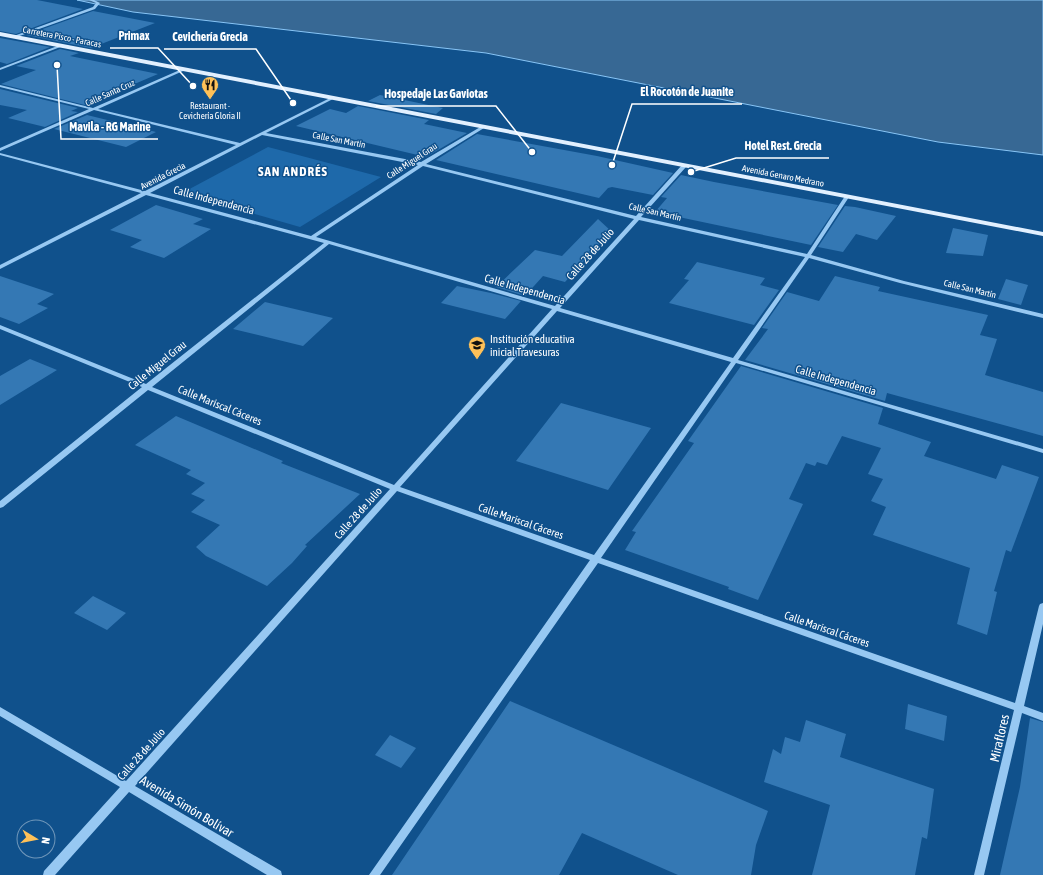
<svg xmlns="http://www.w3.org/2000/svg" width="1043" height="875" font-family="'Asap Condensed',sans-serif">
<style>
.green{fill:#1e69aa}
.water{fill:#376894;stroke:#88c5f6}
.building{fill:#3478b4}
.lines{fill:none;stroke-linecap:round;stroke-linejoin:round}
.minor{fill:#97c8f2;fill-rule:evenodd}
.major{fill:#e2f0ff;fill-rule:evenodd}
.labels{text-anchor:middle;stroke-width:3;stroke-linejoin:round;paint-order:stroke}
.far-street-label{font-size:9px;fill:#fff;stroke:#10518c}
.far-poi-label{font-size:9px;fill:#fff;stroke:#10518c}
.street-label{font-size:11px;fill:#fff;stroke:#10518c}
.poi-label{font-size:11px;fill:#fff;stroke:#10518c;text-anchor:start}
.far-district-label{font-size:13px;font-weight:bold;letter-spacing:1px;fill:#fff;stroke:#10518c}
.near-street-label{font-size:13px;fill:#fff;stroke:#10518c}
.leader{fill:none;stroke:#fff;stroke-width:1.5}
.callout-dot{fill:#fff;stroke:#10518c;stroke-width:1.5}
.callout-label{font-size:12px;text-anchor:middle;font-weight:bold;fill:#fff;stroke:#10518c;stroke-width:3;stroke-linejoin:round;paint-order:stroke}
</style>
<rect width="100%" height="100%" fill="#10518c"/>
<path class="green" d="M 268,147 L 381,177 L 300,227 L 182,193 Z"/>
<path class="water" d="M 77,0 L 1043,0 L 1043,155 L 938,142 L 486,53 L 133,12 Z"/>
<path class="building" d="M 0,0 L 37,0 L 83,9 L 16,34 L 0,31 Z
M 93,11 L 155,23 L 91,48 L 26,35 Z
M 0,38 L 50,47 L 7,64 L 0,62 Z
M 60,49 L 79,53 L 70,56 L 158,74 L 85,105 L 1,84 L 36,70 L 16,66 Z
M 0,89 L 78,108 L 71,111 L 78,112 L 45,127 L 8,118 L 27,110 L 0,105 Z
M 380,95 L 443,108 L 436,114 L 368,101 Z
M 358,106 L 429,120 L 424,124 L 467,133 L 426,157 L 296,126 L 330,109 L 346,113 Z
M 87,115 L 156,132 L 126,147 L 54,129 Z
M 477,134 L 597,156 L 673,173 L 653,195 L 612,187 L 608,188 L 599,198 L 436,160 Z
M 681,175 L 714,182 L 838,205 L 811,245 L 655,212 L 667,198 L 661,197 Z
M 156,205 L 203,219 L 193,224 L 211,229 L 164,258 L 130,247 L 142,240 L 110,230 Z
M 845,206 L 855,207 L 896,216 L 877,240 L 856,234 L 843,252 L 818,247 Z
M 598,219 L 611,231 L 565,282 L 543,276 L 525,296 L 496,287 L 535,250 L 562,256 Z
M 953,228 L 988,235 L 983,256 L 946,253 Z
M 697,262 L 765,278 L 760,285 L 779,290 L 754,325 L 669,303 L 689,280 L 684,279 Z
M 0,276 L 54,294 L 37,304 L 48,308 L 19,324 L 0,317 Z
M 835,276 L 880,287 L 878,291 L 988,315 L 980,335 L 997,339 L 985,375 L 1043,392 L 1043,436 L 887,393 L 885,401 L 745,360 L 768,329 L 762,328 L 787,292 L 819,301 Z
M 1006,279 L 1028,285 L 1021,305 L 998,299 Z
M 457,286 L 491,293 L 521,301 L 505,319 L 441,303 Z
M 265,302 L 333,318 L 303,346 L 233,329 Z
M 30,359 L 57,370 L 0,405 L 0,376 Z
M 741,366 L 883,408 L 878,424 L 931,442 L 924,456 L 996,479 L 1002,465 L 1039,477 L 1011,552 L 1006,550 L 994,591 L 997,592 L 987,635 L 957,624 L 970,568 L 873,535 L 886,507 L 871,501 L 883,479 L 868,474 L 881,448 L 842,436 L 827,465 L 817,462 L 815,466 L 806,463 L 789,499 L 803,504 L 758,600 L 728,589 L 729,587 L 625,550 L 636,532 L 632,531 L 694,443 L 688,441 Z
M 561,403 L 651,428 L 608,490 L 516,461 Z
M 176,416 L 283,461 L 281,463 L 360,494 L 305,545 L 307,546 L 292,563 L 267,586 L 206,556 L 196,547 L 220,525 L 191,512 L 205,500 L 191,494 L 205,483 L 186,474 L 191,470 L 135,445 Z
M 93,596 L 126,613 L 107,630 L 74,613 Z
M 510,701 L 768,811 L 756,845 L 751,875 L 678,875 L 582,833 L 559,875 L 392,875 Z
M 908,704 L 947,716 L 944,741 L 905,729 Z
M 1030,718 L 1043,722 L 1043,875 L 1000,875 L 1020,787 Z
M 806,720 L 846,734 L 840,757 L 934,789 L 927,839 L 922,837 L 915,875 L 812,875 L 830,805 L 764,782 L 773,749 L 781,754 L 785,737 L 800,742 Z
M 390,735 L 416,748 L 401,768 L 375,755 Z"/>
<g class="lines">
<path class="minor" d="M 89,0 L 94,0 L 100,3 L 95,9 L 14,38 L 11,37 L 93,7 L 96,3 Z
M 60,45 L 63,46 L 0,70 L 0,68 Z
M 182,69 L 184,70 L 183,71 L 98,109 L 240,143 L 332,97 L 334,98 L 333,99 L 266,133 L 421,162 L 482,126 L 484,126 L 484,128 L 426,164 L 636,216 L 682,165 L 684,165 L 686,166 L 686,167 L 641,217 L 807,254 L 845,196 L 847,196 L 849,197 L 811,255 L 904,281 L 1043,314 L 1043,318 L 900,283 L 809,258 L 738,360 L 1043,449 L 1043,453 L 736,363 L 601,558 L 1015,703 L 1039,606 L 1040,604 L 1043,603 L 1043,624 L 1024,706 L 1043,713 L 1043,721 L 1022,713 L 984,875 L 974,875 L 1014,710 L 598,563 L 380,875 L 369,875 L 590,560 L 397,491 L 135,786 L 281,871 L 282,875 L 267,875 L 129,792 L 55,875 L 43,875 L 44,871 L 120,787 L 0,716 L 0,707 L 126,781 L 390,489 L 148,390 L 3,507 L 0,508 L 0,501 L 142,387 L 0,329 L 0,325 L 146,384 L 324,243 L 146,195 L 0,269 L 0,265 L 141,193 L 0,155 L 0,153 L 145,191 L 236,145 L 94,110 L 0,151 L 0,148 L 89,109 L 0,87 L 0,85 L 93,108 ZM 262,135 L 418,165 L 311,236 L 150,193 ZM 423,166 L 634,219 L 555,306 L 316,237 ZM 639,220 L 805,257 L 733,358 L 560,308 ZM 329,244 L 552,309 L 394,485 L 152,387 ZM 557,311 L 731,362 L 594,555 L 400,487 Z"/>
<path class="major" d="M 0,32 L 1043,232 L 1043,236 L 0,36 Z"/>
</g>
<defs>
<symbol id="restaurant-pin" viewBox="-11 -11 22 30"><path d="M0 17L-7.5 6A9.5 9.5 0 1 1 7.5 6Z" fill="#ffc158" stroke="#10518c"/><path d="M-5-6h1v4h1v-4h1v4h1v-4h1v5L-1.5 .5V6h-2V.5L-5-1ZM5-6V6H3V1.5H1.5Q1.5-4 5-6Z" fill="#111"/></symbol>
<symbol id="school-pin" viewBox="-11 -11 22 30"><path d="M0 17L-7.5 6A9.5 9.5 0 1 1 7.5 6Z" fill="#ffc158" stroke="#10518c"/><path d="M0-5L7-2L0 1L-7-2ZM-4 1L0 2.5L4 1V4Q0 6-4 4Z" fill="#111"/></symbol>
</defs>
<g fill-rule="evenodd">
<use href="#restaurant-pin" x="200" y="75" width="20" height="27"/>
<use href="#school-pin" x="467" y="335" width="20" height="27"/>
</g>
<g class="labels">
<g class="far-street-label">
<text transform="translate(62 37) rotate(11)" y="3">Carretera Pisco - Paracas</text>
<text transform="translate(110 93) rotate(-24)" y="3">Calle Santa Cruz</text>
<text transform="translate(339 140) rotate(11)" y="3">Calle San Martín</text>
<text transform="translate(412 161) rotate(-33)" y="3">Calle Miguel Grau</text>
<text transform="translate(163 176) rotate(-27)" y="3">Avenida Grecia</text>
<text transform="translate(783 176) rotate(11)" y="3">Avenida Genaro Medrano</text>
<text transform="translate(655 212) rotate(13)" y="3">Calle San Martín</text>
<text transform="translate(970 289) rotate(14)" y="3">Calle San Martín</text>
</g>
<g class="far-poi-label">
<text x="210" y="109">Restaurant -<tspan x="210" dy="10">Cevichería Gloria II</tspan></text>
</g>
<g class="street-label">
<text transform="translate(214 200) rotate(15)" y="4">Calle Independencia</text>
<text transform="translate(590 254) rotate(-48)" y="4">Calle 28 de Julio</text>
<text transform="translate(525 289) rotate(16)" y="4">Calle Independencia</text>
<text transform="translate(157 365) rotate(-39)" y="4">Calle Miguel Grau</text>
<text transform="translate(836 380) rotate(16)" y="4">Calle Independencia</text>
<text transform="translate(220 405) rotate(22)" y="4">Calle Mariscal Cáceres</text>
<text transform="translate(358 513) rotate(-48)" y="4">Calle 28 de Julio</text>
<text transform="translate(521 521) rotate(19)" y="4">Calle Mariscal Cáceres</text>
<text transform="translate(827 629) rotate(19)" y="4">Calle Mariscal Cáceres</text>
<text transform="translate(141 754) rotate(-48)" y="4">Calle 28 de Julio</text>
</g>
<g class="poi-label">
<text x="490" y="343">Institución educativa<tspan x="490" dy="13">inicial Travesuras</tspan></text>
</g>
<g class="far-district-label">
<text x="293" y="176">SAN ANDRÉS</text>
</g>
<g class="near-street-label">
<text transform="translate(999 738) rotate(-77)" y="5">Miraflores</text>
<text transform="translate(187 806) rotate(31)" y="5">Avenida Simón Bolívar</text>
</g>
</g>
<path class="leader" d="M193 86L158 48H110M293 103L256 49H164M612 165L632 104H742M532 152L496 106H376M57 65L61 139H158M691 172L736 158H829"/>
<g class="callout-dot">
<circle cx="193" cy="86" r="4"/>
<circle cx="293" cy="103" r="4"/>
<circle cx="612" cy="165" r="4"/>
<circle cx="532" cy="152" r="4"/>
<circle cx="57" cy="65" r="4"/>
<circle cx="691" cy="172" r="4"/>
</g>
<g class="callout-label">
<text x="134" y="40">Primax</text>
<text x="210" y="41">Cevichería Grecia</text>
<text x="687" y="96">El Rocotón de Juanite</text>
<text x="436" y="98">Hospedaje Las Gaviotas</text>
<text x="110" y="131">Mavila - RG Marine</text>
<text x="783" y="150">Hotel Rest. Grecia</text>
</g>
<g transform="translate(36 839) rotate(100)"><circle r="19" fill="#10518c" stroke="#7097ba"/>
<path d="M0-3L7 15L0 10L-7 15Z" fill="#ffc158"/>
<text y="-6" font-size="11" font-weight="bold" text-anchor="middle" fill="#ffffff">N</text>
</g>
</svg>
